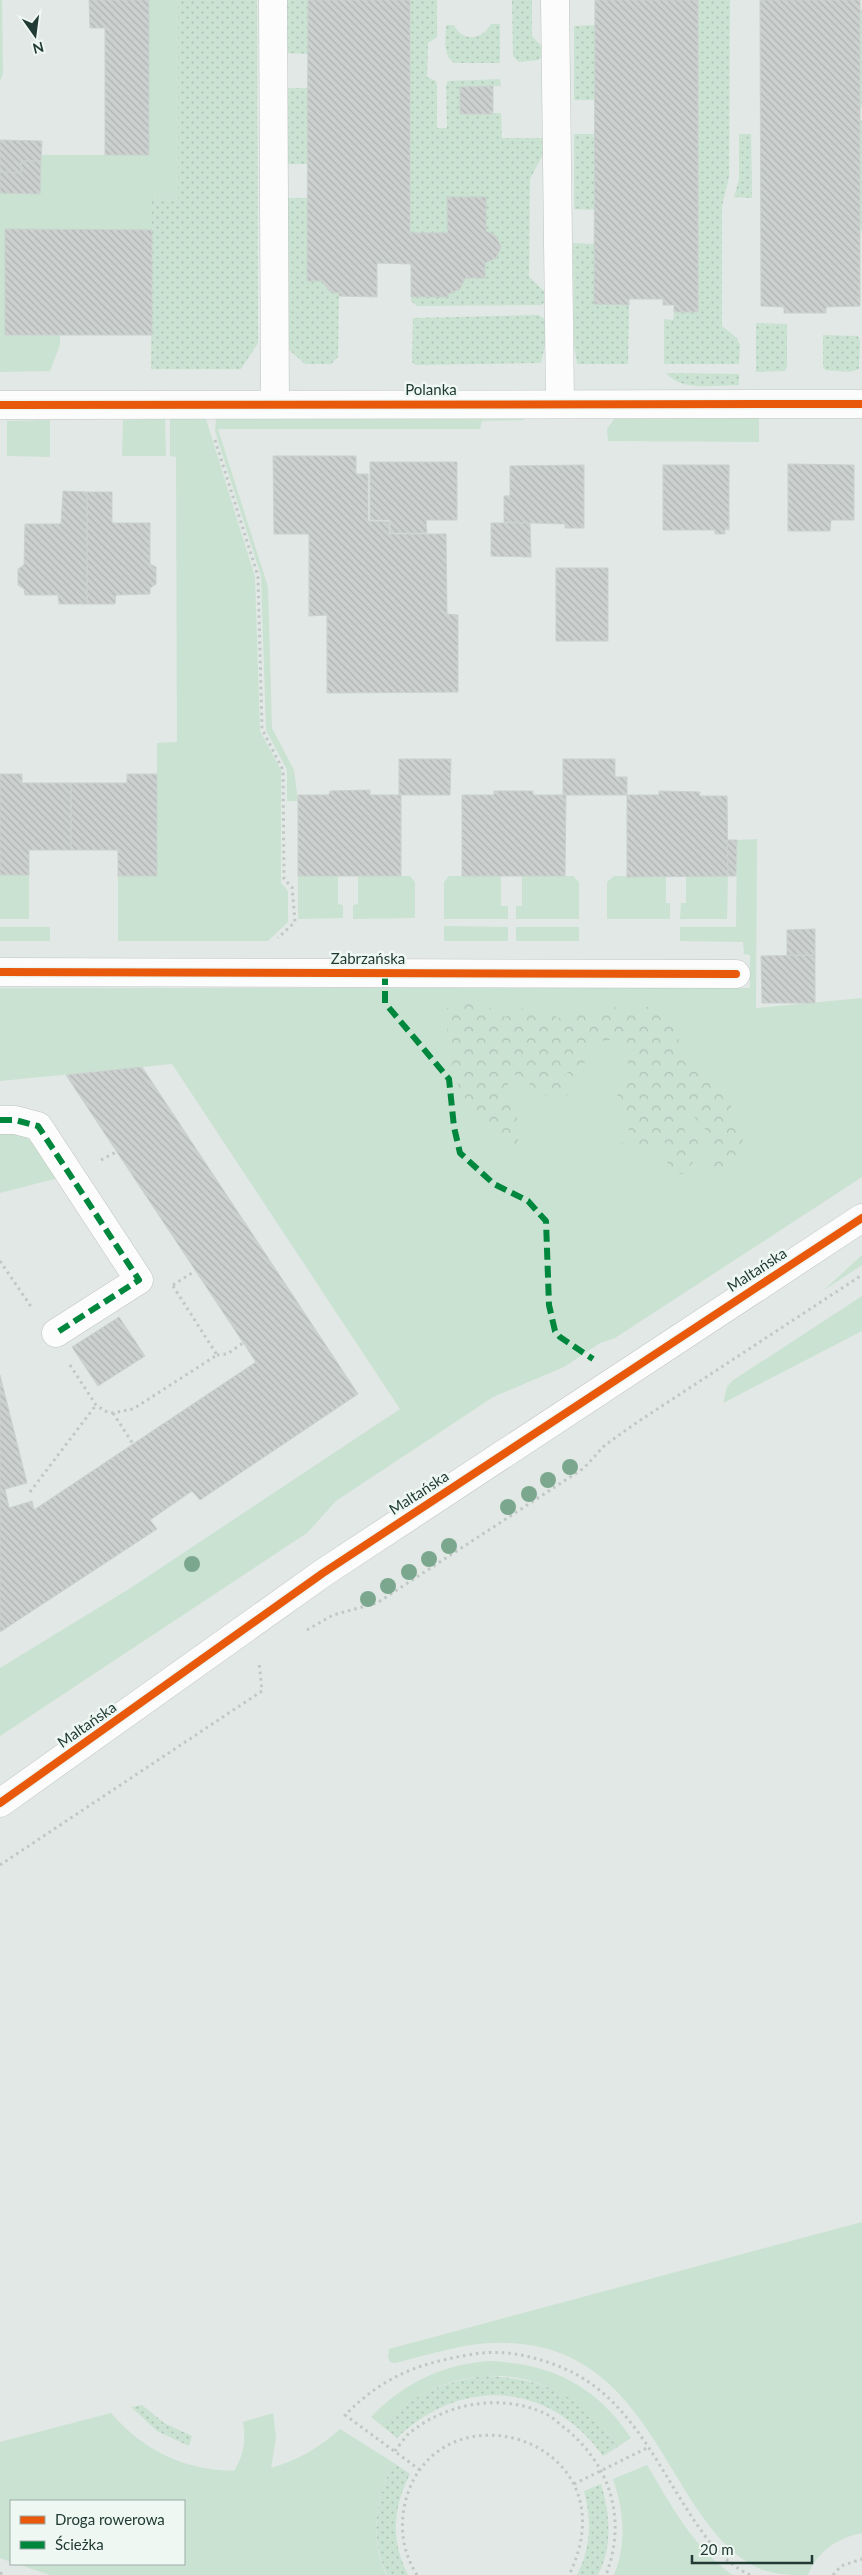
<svg xmlns="http://www.w3.org/2000/svg" width="862" height="2575" font-family="Lato,sans-serif">
<style>
.green{fill:#cae2d2}
.forest{fill:url(#forest-crowns)}
.garden{fill:url(#garden-dots)}
.building{fill:url(#building-back-hatch);stroke:#cad1ce}
.lines{fill:none;stroke-linecap:round;stroke-linejoin:round}
.minor-casing{stroke:#bfc5c2;stroke-width:29}
.path{stroke:#bfc8c4;stroke-width:3;stroke-dasharray:2.5 4;stroke-linecap:butt}
.minor{stroke:#fbfcfb;stroke-width:28}
.quiet{stroke:#00873e;stroke-width:6;stroke-dasharray:12 6;stroke-linecap:butt}
.cycleway-casing{stroke:#eff7f3;stroke-width:11}
.cycleway{stroke:#e8590c;stroke-width:8}
.tree{fill:#7ca78f}
.labels{text-anchor:middle;stroke-width:5;stroke-linejoin:round;paint-order:stroke}
.street-label{font-size:15px;fill:#203b34;stroke:#eff7f3}
</style>
<defs>
<pattern id="forest-crowns" width="20" height="18" patternUnits="userSpaceOnUse" patternTransform="scale(1.25)"><rect width="20" height="18" fill="#cae2d2"/><path d="M2 6a3 3 0 1 1 6 0M12 15a3 3 0 1 1 6 0" fill="none" stroke="#adc3b5"/></pattern>
<pattern id="garden-dots" width="8" height="8" patternUnits="userSpaceOnUse" patternTransform="scale(1.25)"><rect width="8" height="8" fill="#cae2d2"/><path d="M2 2h.1M6 6h.1" fill="none" stroke="#adc3b5" stroke-width="1.8" stroke-linecap="round"/></pattern>
<pattern id="building-back-hatch" width="6" height="6" patternUnits="userSpaceOnUse" patternTransform="scale(1.25)"><rect width="6" height="6" fill="#ccd1cf"/><path d="M-1 5l2 2M0 0l6 6M5-1l2 2" fill="none" stroke="#afb4b2"/></pattern>
</defs>
<rect width="100%" height="100%" fill="#e2e8e5"/>
<path class="green" d="M 0,0 L 2,0 L 3,74 L 0,81 Z
M 149,0 L 178,0 L 178,199 L 152,198 L 152,230 L 5,229 L 5,335 L 60,335 L 60,345 L 50,371 L 0,372 L 0,193 L 40,194 L 41,155 L 149,155 Z
M 515,415 L 526,420 L 482,421 L 480,429 L 218,429 L 268,587 L 272,728 L 294,770 L 298,801 L 287,801 L 287,770 L 266,730 L 261,576 L 215,431 L 216,419 Z
M 759,417 L 759,442 L 608,441 L 607,429 L 614,419 Z
M 165,419 L 166,456 L 122,456 L 123,420 Z
M 170,419 L 206,419 L 255,577 L 260,731 L 281,770 L 281,883 L 288,891 L 288,922 L 268,941 L 118,941 L 118,876 L 157,875 L 157,743 L 177,742 L 176,457 L 170,456 Z
M 50,420 L 50,457 L 7,456 L 7,421 Z
M 757,839 L 756,1008 L 862,998 L 862,1177 L 615,1338 L 600,1343 L 564,1367 L 493,1397 L 336,1501 L 307,1533 L 0,1736 L 0,1668 L 129,1589 L 400,1409 L 172,1064 L 0,1081 L 0,988 L 750,988 L 750,955 L 744,954 L 743,942 L 680,941 L 680,927 L 736,927 L 737,840 Z
M 0,875 L 29,875 L 29,919 L 0,919 Z
M 298,876 L 338,876 L 338,904 L 343,905 L 343,918 L 298,919 Z
M 358,876 L 410,876 L 415,882 L 415,918 L 353,919 L 353,905 L 358,904 Z
M 449,876 L 501,876 L 501,906 L 508,906 L 508,919 L 444,919 L 444,882 Z
M 522,876 L 573,876 L 579,882 L 579,919 L 516,919 L 516,906 L 522,906 Z
M 614,876 L 666,877 L 666,903 L 670,903 L 670,919 L 607,919 L 607,882 Z
M 686,876 L 728,876 L 727,919 L 680,919 L 681,903 L 686,903 Z
M 444,926 L 508,927 L 508,941 L 444,941 Z
M 0,927 L 50,927 L 50,941 L 0,941 Z
M 516,927 L 579,927 L 579,941 L 516,941 Z
M 0,1131 L 23,1134 L 38,1148 L 58,1178 L 0,1193 Z
M 862,1255 L 862,1265 L 824,1290 Z
M 862,1296 L 862,1331 L 723,1403 L 727,1387 L 732,1381 Z
M 862,2222 L 862,2533 C 838,2538 817,2551 808,2575 C 790,2575 773,2575 756,2567 C 724,2551 703,2519 685,2490 C 641,2418 604,2346 507,2343 C 469,2341 432,2354 395,2363 L 390,2362 L 388,2357 L 389,2349 Z
M 488,2361 C 550,2363 596,2385 631,2438 L 619,2446 C 555,2361 458,2352 381,2425 L 371,2417 C 404,2383 441,2365 488,2361 Z
M 111,2413 C 144,2451 184,2470 234,2471 C 244,2455 246,2440 243,2422 L 273,2413 L 276,2438 L 271,2468 C 298,2460 319,2448 340,2429 L 394,2463 C 375,2498 369,2538 386,2575 L 50,2575 L 17,2564 L 184,2564 L 184,2501 L 11,2501 L 11,2562 L 0,2558 L 0,2442 Z
M 647,2465 C 671,2505 693,2548 733,2575 L 614,2575 C 627,2543 624,2511 613,2479 Z"/>
<path class="forest" d="M 464,998 L 484,1004 L 505,1017 C 530,1002 534,1005 559,1018 L 576,1011 L 590,1018 L 611,1006 L 634,1013 L 658,1002 L 680,1028 L 678,1050 L 695,1070 L 710,1078 L 729,1101 L 743,1137 L 741,1157 L 721,1172 L 710,1162 L 714,1139 L 689,1111 L 682,1118 L 686,1137 L 695,1133 L 701,1153 L 683,1174 L 666,1173 L 669,1149 L 662,1138 L 651,1147 L 627,1151 L 622,1143 L 630,1136 L 623,1102 L 612,1089 L 632,1077 L 624,1049 L 609,1040 L 588,1042 L 587,1056 L 578,1080 L 564,1070 L 568,1095 L 553,1100 L 514,1074 L 505,1090 L 522,1130 L 513,1154 C 499,1134 477,1118 465,1098 C 451,1077 447,1033 446,1009 Z"/>
<path class="garden" d="M 178,0 L 257,0 L 258,343 L 241,369 L 151,369 L 152,198 L 178,199 Z
M 286,0 L 308,0 L 308,54 L 286,53 Z
M 410,0 L 437,0 L 437,37 L 428,43 L 427,77 L 436,81 L 437,86 L 437,128 L 447,128 L 446,85 L 448,81 L 500,79 L 501,86 L 460,87 L 460,113 L 501,113 L 502,138 L 546,138 L 546,149 L 530,179 L 529,277 L 545,292 L 545,302 L 541,305 L 417,306 L 411,301 L 411,297 L 448,297 L 448,294 L 460,289 L 465,278 L 485,278 L 485,263 L 496,258 L 501,247 L 496,236 L 486,231 L 485,197 L 448,197 L 448,233 L 410,233 Z
M 512,0 L 532,0 L 532,36 L 546,51 L 539,60 L 519,62 L 513,56 Z
M 698,0 L 730,0 L 729,177 L 722,206 L 722,326 L 737,338 L 740,346 L 739,364 L 664,364 L 664,319 L 673,320 L 674,312 L 698,311 Z
M 860,10 L 862,10 L 862,108 L 860,108 Z
M 491,24 L 500,24 L 500,63 L 454,63 C 442,55 446,37 446,25 L 454,25 C 463,43 482,40 491,24 Z
M 595,25 L 595,100 L 574,100 L 574,26 Z
M 286,88 L 308,88 L 308,164 L 286,164 Z
M 860,120 L 862,120 L 862,231 L 860,231 Z
M 574,134 L 594,134 L 595,210 L 574,209 Z
M 739,134 L 751,134 L 752,198 L 734,197 L 739,179 Z
M 286,198 L 308,198 L 307,281 L 322,281 L 329,291 L 339,293 L 338,357 L 331,364 L 305,364 L 287,348 Z
M 573,243 L 595,244 L 594,304 L 629,305 L 628,364 L 577,364 L 574,345 Z
M 538,315 L 545,319 L 545,345 L 541,363 L 416,365 L 412,362 L 413,318 Z
M 756,323 L 787,324 L 787,367 L 785,371 L 756,372 Z
M 823,335 L 858,336 L 860,341 L 859,369 L 850,372 L 825,370 L 823,367 Z
M 666,373 L 739,374 L 739,385 C 717,385 681,392 666,373 Z
M 482,2376 C 544,2377 582,2396 619,2446 L 603,2456 C 550,2382 462,2375 397,2438 L 381,2425 C 413,2395 439,2383 482,2376 Z
M 142,2405 L 164,2423 L 192,2436 L 189,2446 L 157,2431 L 131,2407 Z
M 394,2463 L 410,2474 C 393,2508 390,2540 408,2575 L 387,2575 C 369,2538 375,2498 394,2463 Z
M 601,2484 C 610,2514 613,2546 598,2575 L 577,2575 C 591,2547 592,2521 584,2491 Z"/>
<path class="building" d="M 89,0 L 149,0 L 149,155 L 105,155 L 105,28 L 90,28 Z
M 308,0 L 410,0 L 410,233 L 448,233 L 447,197 L 486,197 L 486,231 L 496,236 L 501,247 L 496,258 L 485,263 L 485,278 L 465,278 L 460,289 L 448,294 L 448,297 L 411,297 L 411,264 L 377,263 L 377,297 L 339,296 L 339,293 L 329,291 L 322,281 L 307,281 Z
M 595,0 L 698,0 L 698,312 L 674,312 L 674,305 L 663,305 L 663,299 L 629,299 L 629,305 L 594,304 Z
M 760,0 L 860,0 L 860,306 L 826,307 L 826,313 L 784,313 L 784,307 L 761,306 Z
M 493,86 L 493,114 L 460,114 L 460,87 Z
M 0,140 L 42,141 L 41,161 L 21,161 L 21,173 L 0,172 Z
M 21,161 L 41,161 L 40,194 L 0,193 L 0,172 L 21,173 Z
M 5,229 L 152,230 L 152,335 L 5,335 Z
M 273,456 L 356,456 L 356,474 L 368,474 L 368,521 L 389,522 L 389,534 L 446,534 L 447,614 L 458,615 L 458,692 L 327,693 L 327,615 L 309,616 L 309,534 L 274,534 Z
M 370,462 L 457,462 L 457,520 L 426,520 L 427,533 L 390,533 L 390,520 L 370,520 Z
M 788,464 L 854,465 L 854,520 L 831,520 L 830,531 L 788,531 Z
M 584,465 L 584,528 L 565,528 L 565,524 L 504,522 L 504,496 L 510,496 L 510,466 Z
M 663,465 L 729,465 L 729,530 L 725,529 L 725,534 L 715,534 L 715,530 L 663,530 Z
M 63,491 L 87,492 L 87,604 L 59,604 L 58,595 L 25,595 L 24,589 L 18,585 L 18,569 L 24,565 L 25,524 L 61,524 Z
M 87,492 L 112,492 L 112,523 L 150,523 L 150,564 L 156,567 L 156,584 L 150,588 L 150,594 L 116,595 L 115,604 L 87,604 Z
M 491,523 L 530,523 L 531,557 L 491,556 Z
M 556,568 L 608,568 L 608,641 L 556,641 Z
M 399,759 L 451,759 L 450,795 L 399,795 Z
M 563,759 L 615,759 L 615,777 L 627,777 L 627,795 L 563,795 Z
M 0,774 L 22,774 L 22,783 L 71,783 L 71,850 L 29,850 L 29,875 L 0,875 Z
M 127,774 L 157,774 L 157,876 L 118,876 L 118,850 L 71,850 L 71,783 L 127,783 Z
M 370,790 L 370,795 L 401,795 L 401,876 L 298,876 L 298,795 L 329,795 L 330,791 Z
M 494,791 L 533,791 L 533,795 L 566,795 L 565,876 L 462,876 L 462,795 L 494,795 Z
M 659,791 L 700,792 L 699,796 L 727,796 L 728,876 L 627,877 L 627,795 L 659,795 Z
M 727,840 L 737,840 L 736,876 L 728,876 Z
M 815,929 L 815,955 L 787,955 L 787,930 Z
M 815,955 L 815,1003 L 762,1003 L 761,956 Z
M 142,1067 L 358,1394 L 200,1500 L 192,1491 L 150,1520 L 157,1529 L 0,1632 L 0,1375 L 27,1483 L 5,1489 L 9,1508 L 32,1501 L 34,1510 L 256,1362 L 66,1075 Z
M 119,1317 L 145,1356 L 98,1386 L 72,1347 Z"/>
<g class="lines">
<defs>
<path id="minor" d="M 273,0 L 275,404
M 555,0 L 560,403
M 0,405 L 862,404
M 0,972 L 736,974
M 0,1120 L 15,1120 L 38,1126 L 139,1280 L 56,1333
M 0,1803 L 323,1573 L 862,1218"/>
</defs>
<use href="#minor" class="minor-casing"/>
<path class="path" d="M 215,440 L 258,576 L 262,729 L 283,770 L 284,879 L 292,887 L 295,922 L 278,938
M 101,1160 L 116,1152
M 0,1261 L 32,1308
M 173,1285 L 195,1271
M 217,1355 L 227,1354 L 243,1343
M 70,1365 L 96,1405 L 105,1411 L 113,1413 L 133,1409 L 217,1355 L 173,1286
M 113,1413 L 133,1444
M 30,1492 L 96,1405
M 307,1630 L 333,1615 L 377,1603 L 584,1468 L 605,1445 L 636,1423 L 862,1275
M 0,1865 L 262,1691 L 259,1662
M 395,2451 C 400,2445 405,2436 412,2431 C 449,2402 505,2393 548,2415 C 554,2418 560,2425 566,2429 C 611,2466 627,2520 606,2575
M 420,2470 L 345,2415 C 383,2377 416,2364 468,2355 C 498,2349 525,2354 553,2364 C 622,2388 651,2453 688,2511 C 705,2537 721,2561 750,2575
M 574,2484 L 649,2447
M 0,2573 L 5,2575
M 417,2575 C 402,2551 399,2526 406,2499 C 440,2380 635,2440 569,2575
M 833,2575 L 841,2566 L 862,2559"/>
<use href="#minor" class="minor"/>
<path class="quiet" d="M 385,973 L 385,1003 L 449,1079 L 454,1127 L 460,1153 L 494,1184 L 528,1201 L 546,1221 L 549,1305 L 555,1331 L 560,1337 L 593,1359
M 0,1120 L 15,1120 L 38,1126 L 139,1280 L 56,1333"/>
<defs>
<path id="cycleway" d="M 0,405 L 862,404
M 0,972 L 736,974
M 0,1803 L 323,1573 L 862,1218"/>
</defs>
<use href="#cycleway" class="cycleway-casing"/>
<use href="#cycleway" class="cycleway"/>
</g>
<g class="tree">
<circle cx="570" cy="1467" r="8"/>
<circle cx="548" cy="1480" r="8"/>
<circle cx="529" cy="1494" r="8"/>
<circle cx="508" cy="1507" r="8"/>
<circle cx="449" cy="1546" r="8"/>
<circle cx="429" cy="1559" r="8"/>
<circle cx="192" cy="1564" r="8"/>
<circle cx="409" cy="1572" r="8"/>
<circle cx="388" cy="1586" r="8"/>
<circle cx="368" cy="1599" r="8"/>
</g>
<g class="labels">
<g class="street-label">
<text x="431" y="395">Polanka</text>
<text x="368" y="964">Zabrzańska</text>
<text transform="translate(757 1270) rotate(-33)" y="5">Maltańska</text>
<text transform="translate(419 1493) rotate(-33)" y="5">Maltańska</text>
<text transform="translate(87 1725) rotate(-35)" y="5">Maltańska</text>
</g>
</g>
<rect x="10" y="2500" width="175" height="65" fill="#eff7f3" stroke="#9caca7"/>
<rect x="20" y="2516" width="25" height="8" fill="#e8590c" stroke="#9caca7"/>
<text x="55" y="2525" font-size="15" fill="#203b34">Droga rowerowa</text>
<rect x="20" y="2541" width="25" height="8" fill="#00873e" stroke="#9caca7"/>
<text x="55" y="2550" font-size="15" fill="#203b34">Ścieżka</text>
<g transform="translate(35 35) rotate(166)" stroke="#eff7f3" stroke-width="4" paint-order="stroke">
<path d="M0-4L9 19L0 12L-9 19Z" fill="#203b34"/>
<text y="-8" font-size="14" font-weight="bold" text-anchor="middle" fill="#203b34">N</text>
</g>
<path d="M692 2555v8h120v-8" fill="none" stroke="#203b34" stroke-width="2.5"/>
<text x="700" y="2555" font-size="15" fill="#203b34" stroke="#eff7f3" stroke-width="4" paint-order="stroke">20 m</text>
</svg>
